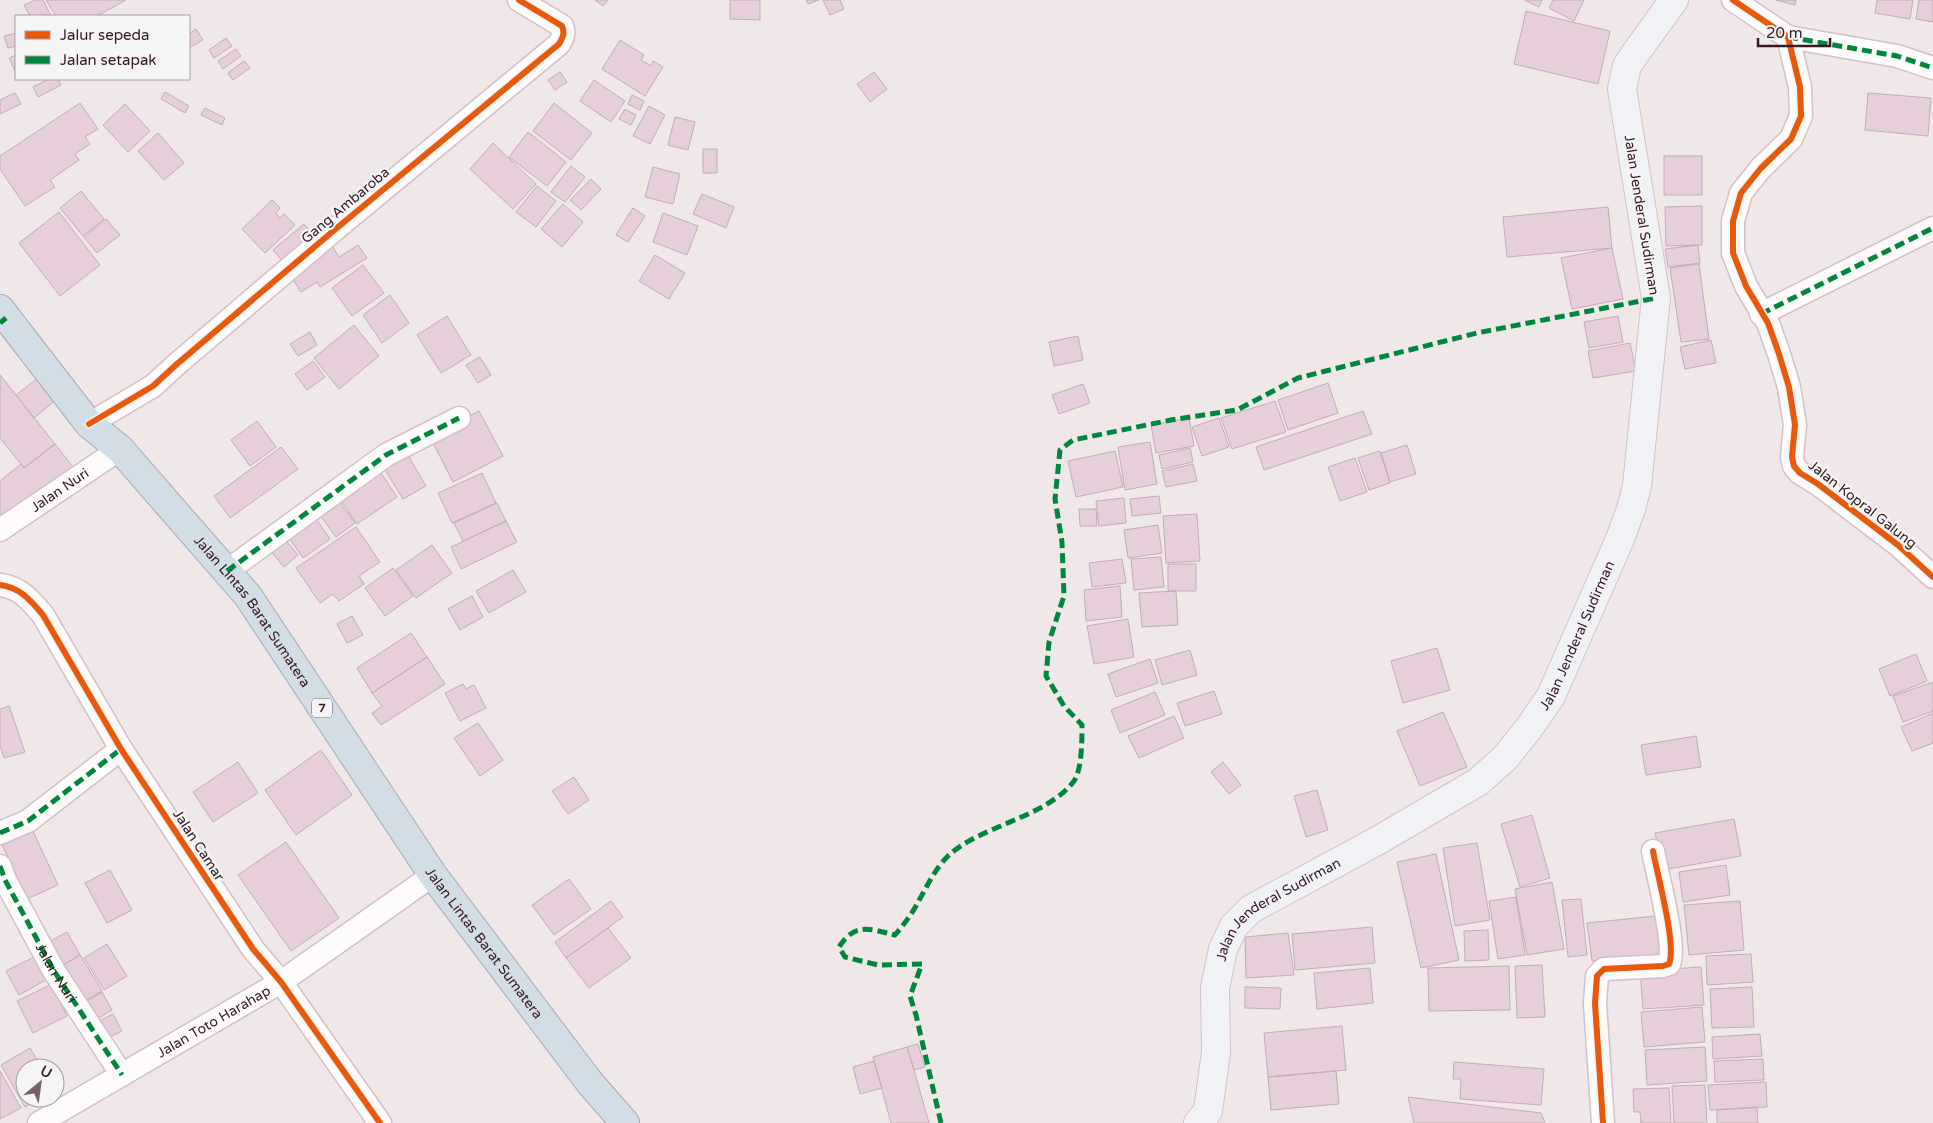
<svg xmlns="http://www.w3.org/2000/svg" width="1933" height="1123" font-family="'Varela Round',sans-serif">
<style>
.building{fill:#e6cfda;stroke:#bfaeb6}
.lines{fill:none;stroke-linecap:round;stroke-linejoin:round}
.street-casing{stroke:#d3c0c4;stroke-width:25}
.secondary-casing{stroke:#d3c0c4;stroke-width:30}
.highway-casing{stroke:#a5aab5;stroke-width:30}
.street{stroke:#fdfbfc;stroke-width:22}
.secondary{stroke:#f0f2f6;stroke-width:28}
.highway{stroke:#d3dde6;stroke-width:28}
.quiet{stroke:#00873e;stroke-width:5;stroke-dasharray:10 5;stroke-linecap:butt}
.cycleway-casing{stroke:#f5f5f5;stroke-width:9}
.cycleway{stroke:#e8590c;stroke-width:6}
.labels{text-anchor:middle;stroke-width:4.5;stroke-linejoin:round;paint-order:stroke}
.shield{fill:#f5f5f5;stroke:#715c61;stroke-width:1}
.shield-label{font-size:12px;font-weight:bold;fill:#381a21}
.street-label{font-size:14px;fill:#381a21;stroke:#f5f5f5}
</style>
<rect width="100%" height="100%" fill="#f0e7e9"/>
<path class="building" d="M 35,0 L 43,0 L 51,16 L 30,16 L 24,5 Z
M 46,0 L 126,0 L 97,16 L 56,16 Z
M 595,0 L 608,0 L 603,6 Z
M 730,0 L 760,0 L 760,20 L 730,19 Z
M 806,0 L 819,0 L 808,4 Z
M 823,0 L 840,0 L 844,9 L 830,15 Z
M 1524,0 L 1542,0 L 1539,7 Z
M 1553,0 L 1584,0 L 1574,21 L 1549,8 Z
M 1776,0 L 1796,0 L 1795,5 Z
M 1877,0 L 1913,0 L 1910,19 L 1875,13 Z
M 1919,0 L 1933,0 L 1933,22 L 1916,19 Z
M 1526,11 L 1610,31 L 1598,84 L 1514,64 Z
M 196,29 L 203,40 L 189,48 L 189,34 Z
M 16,33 L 16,46 L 8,48 L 4,36 Z
M 226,38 L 232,46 L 214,58 L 209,50 Z
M 620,40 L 644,55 L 641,60 L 651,66 L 653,61 L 663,67 L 645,96 L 602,69 Z
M 236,49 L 241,56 L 223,69 L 218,61 Z
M 16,55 L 16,71 L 15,71 L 9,58 Z
M 244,61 L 250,68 L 233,80 L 228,73 Z
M 560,72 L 567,82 L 555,90 L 548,80 Z
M 874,72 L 887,89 L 870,102 L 857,84 Z
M 49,79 L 58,79 L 61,85 L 38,97 L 33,87 Z
M 594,80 L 625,101 L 611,122 L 580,101 Z
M 165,92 L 189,106 L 185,113 L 161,99 Z
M 15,93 L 21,104 L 0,114 L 0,100 Z
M 1868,93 L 1931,98 L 1928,136 L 1865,130 Z
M 632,95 L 644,101 L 640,110 L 628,104 Z
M 80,103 L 98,129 L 85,137 L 90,144 L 75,154 L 79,160 L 50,180 L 55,187 L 25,206 L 0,169 L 0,156 Z
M 554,103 L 592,133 L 571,160 L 533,131 Z
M 125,104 L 150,131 L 128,152 L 103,125 Z
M 649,106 L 665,115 L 650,144 L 633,136 Z
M 205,108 L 225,118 L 222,125 L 201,115 Z
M 625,109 L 636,115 L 631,125 L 619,119 Z
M 675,117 L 695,122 L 688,150 L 668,145 Z
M 528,132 L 566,162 L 547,186 L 509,157 Z
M 158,133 L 184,163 L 164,180 L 138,151 Z
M 493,143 L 536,184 L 513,209 L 470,169 Z
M 703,149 L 717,149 L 717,173 L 703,173 Z
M 1664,156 L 1702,156 L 1702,195 L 1664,195 Z
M 571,166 L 585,177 L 565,202 L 551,192 Z
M 653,167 L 680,174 L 673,204 L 645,197 Z
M 591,179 L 601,189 L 581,210 L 570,200 Z
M 537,186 L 556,201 L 536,227 L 516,212 Z
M 81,191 L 104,219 L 83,236 L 60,208 Z
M 702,194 L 734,207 L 726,228 L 693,214 Z
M 272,200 L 280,208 L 276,213 L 280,218 L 284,214 L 295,225 L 265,253 L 242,229 Z
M 563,204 L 583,222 L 562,247 L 541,229 Z
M 1702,206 L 1702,245 L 1666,246 L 1665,207 Z
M 1608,207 L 1612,248 L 1507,257 L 1503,217 Z
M 633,208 L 645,216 L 628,242 L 616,235 Z
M 59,212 L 100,265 L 60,296 L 19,243 Z
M 663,213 L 698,226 L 687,255 L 653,242 Z
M 106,219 L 120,235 L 97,253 L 84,237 Z
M 304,224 L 318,240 L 287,266 L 273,250 Z
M 358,245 L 367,258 L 320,287 L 317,282 L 301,292 L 289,273 L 332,246 L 339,257 Z
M 1698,245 L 1700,263 L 1668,267 L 1665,249 Z
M 1612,248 L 1623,299 L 1572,309 L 1561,258 Z
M 655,255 L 685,273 L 669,299 L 639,281 Z
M 1699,264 L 1709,339 L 1681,342 L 1670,268 Z
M 363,265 L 384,293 L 352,316 L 332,288 Z
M 390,295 L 409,323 L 382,343 L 363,315 Z
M 447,316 L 471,355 L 441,373 L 417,335 Z
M 1618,316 L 1623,342 L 1589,348 L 1584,322 Z
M 354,325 L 379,356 L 339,389 L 314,358 Z
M 310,332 L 317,345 L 298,356 L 290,344 Z
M 1078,336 L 1083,360 L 1054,366 L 1049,342 Z
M 1711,340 L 1716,363 L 1685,369 L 1680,347 Z
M 1630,343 L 1636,371 L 1593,378 L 1588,351 Z
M 480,357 L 491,375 L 478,383 L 466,365 Z
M 313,361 L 325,377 L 307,390 L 295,374 Z
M 0,375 L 55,444 L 24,468 L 0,438 Z
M 39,377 L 57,399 L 34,418 L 16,395 Z
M 1328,383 L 1338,413 L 1288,430 L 1278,400 Z
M 1083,384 L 1090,403 L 1059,414 L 1052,395 Z
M 1275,401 L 1286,432 L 1232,449 L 1221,418 Z
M 479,411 L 503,456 L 453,482 L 430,437 Z
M 1363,411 L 1372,434 L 1264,470 L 1256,447 Z
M 1189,418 L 1194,446 L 1156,453 L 1151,425 Z
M 1219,418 L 1229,447 L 1202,456 L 1192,427 Z
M 257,421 L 276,447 L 250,466 L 231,440 Z
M 1150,442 L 1157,484 L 1125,490 L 1118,447 Z
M 55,444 L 73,467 L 0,525 L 0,481 L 21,464 L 24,468 Z
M 1407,445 L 1416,474 L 1390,482 L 1381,453 Z
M 281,447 L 298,469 L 230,518 L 214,496 Z
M 1190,448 L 1193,462 L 1162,469 L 1159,455 Z
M 1115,451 L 1123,487 L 1076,497 L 1068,461 Z
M 1380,451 L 1390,483 L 1369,490 L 1358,458 Z
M 406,452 L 426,486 L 403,499 L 382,465 Z
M 1355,458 L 1367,492 L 1340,501 L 1328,467 Z
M 1193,464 L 1197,481 L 1166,487 L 1162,471 Z
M 377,467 L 397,497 L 357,524 L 337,495 Z
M 482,473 L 496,503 L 452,523 L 438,493 Z
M 334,495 L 355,523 L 336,537 L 316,510 Z
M 1159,496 L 1161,513 L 1132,516 L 1130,499 Z
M 1124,498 L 1126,523 L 1099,526 L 1096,501 Z
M 497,503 L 506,521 L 463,541 L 454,523 Z
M 1079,509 L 1096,509 L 1097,526 L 1080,526 Z
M 312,513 L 330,539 L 303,558 L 285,532 Z
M 1197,514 L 1200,561 L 1166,563 L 1163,516 Z
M 506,521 L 517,542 L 461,569 L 451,547 Z
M 1158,525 L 1162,553 L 1128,558 L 1124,530 Z
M 356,527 L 380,562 L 359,576 L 364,584 L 339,601 L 333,594 L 320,603 L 296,568 Z
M 282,536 L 298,555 L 284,567 L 268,548 Z
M 432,545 L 452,573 L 416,598 L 396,570 Z
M 1161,557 L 1164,587 L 1134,590 L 1131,559 Z
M 1122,559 L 1126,583 L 1092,587 L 1089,563 Z
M 1168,564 L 1196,564 L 1196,591 L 1168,591 Z
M 393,568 L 413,596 L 385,616 L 365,588 Z
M 513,570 L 526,592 L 489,613 L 476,591 Z
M 1120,586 L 1122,617 L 1086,621 L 1084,590 Z
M 1176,591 L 1178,625 L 1142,627 L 1139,593 Z
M 472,596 L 483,617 L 460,630 L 448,609 Z
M 352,616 L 363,635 L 347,643 L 337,624 Z
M 1128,619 L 1134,657 L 1094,664 L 1087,626 Z
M 411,633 L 427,657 L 372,693 L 357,668 Z
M 1437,648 L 1450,690 L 1403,703 L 1391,661 Z
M 1190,650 L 1197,675 L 1162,685 L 1155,660 Z
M 1916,654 L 1927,681 L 1890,696 L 1879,669 Z
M 427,657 L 445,684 L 381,725 L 372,713 L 382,706 L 372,693 Z
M 1150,659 L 1158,683 L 1116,697 L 1108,674 Z
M 1933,682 L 1933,711 L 1903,722 L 1893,696 Z
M 463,684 L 466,689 L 474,685 L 486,708 L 460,721 L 445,693 Z
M 1214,691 L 1222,714 L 1185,726 L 1177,703 Z
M 1155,692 L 1165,715 L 1120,733 L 1111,710 Z
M 9,706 L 25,752 L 4,758 L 0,745 L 0,709 Z
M 1443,712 L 1467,767 L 1420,786 L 1397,731 Z
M 1933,713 L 1933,743 L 1912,751 L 1901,727 Z
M 1174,716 L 1184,738 L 1139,758 L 1128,736 Z
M 478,723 L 503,760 L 480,776 L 454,738 Z
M 1696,736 L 1701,767 L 1646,775 L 1641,745 Z
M 321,750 L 352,795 L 296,835 L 265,790 Z
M 238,762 L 258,793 L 213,822 L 193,792 Z
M 1223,762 L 1241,785 L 1229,794 L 1211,772 Z
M 574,777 L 589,800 L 568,814 L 552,791 Z
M 1317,790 L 1328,830 L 1306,837 L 1294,796 Z
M 1532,815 L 1550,878 L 1520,887 L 1501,824 Z
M 1734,819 L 1741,856 L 1663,870 L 1655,833 Z
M 31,827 L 58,885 L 27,899 L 0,840 Z
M 286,842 L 339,918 L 291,951 L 238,875 Z
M 1477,843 L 1490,920 L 1455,926 L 1443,848 Z
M 1436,854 L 1459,960 L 1421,968 L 1397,862 Z
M 1726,865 L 1730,895 L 1683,902 L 1679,872 Z
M 110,870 L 132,910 L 107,923 L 85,883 Z
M 569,879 L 591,909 L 554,935 L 532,905 Z
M 1552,882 L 1564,949 L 1527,955 L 1515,889 Z
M 1516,897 L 1525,955 L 1498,959 L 1489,901 Z
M 1581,899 L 1587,955 L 1568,957 L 1562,900 Z
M 611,901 L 623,917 L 566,958 L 555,942 Z
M 1740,901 L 1744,950 L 1689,955 L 1684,905 Z
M 1656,916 L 1660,954 L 1592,961 L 1587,923 Z
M 1372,927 L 1375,963 L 1295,970 L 1292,934 Z
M 608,928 L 631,958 L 589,988 L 566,958 Z
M 1488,930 L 1489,960 L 1465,961 L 1464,931 Z
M 67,932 L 80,955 L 60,967 L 47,943 Z
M 1288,933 L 1294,975 L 1246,978 L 1245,937 Z
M 107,944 L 127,976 L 104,990 L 84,958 Z
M 1751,954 L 1753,982 L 1707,985 L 1706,956 Z
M 80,955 L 102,991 L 81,1003 L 60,967 Z
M 34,957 L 46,980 L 19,995 L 6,971 Z
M 1542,965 L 1545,1017 L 1517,1018 L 1515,966 Z
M 1509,966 L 1510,1010 L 1429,1011 L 1428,968 Z
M 1701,967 L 1704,1005 L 1643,1009 L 1640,971 Z
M 1370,968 L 1373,1003 L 1317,1009 L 1314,973 Z
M 52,984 L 67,1016 L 33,1033 L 17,1001 Z
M 1245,987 L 1281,988 L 1280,1009 L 1245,1008 Z
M 1752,987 L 1754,1027 L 1712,1028 L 1710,989 Z
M 102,992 L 112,1010 L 92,1022 L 82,1004 Z
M 1702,1007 L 1705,1042 L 1644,1047 L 1641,1012 Z
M 113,1014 L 122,1031 L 102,1041 L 93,1024 Z
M 1342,1026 L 1346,1070 L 1268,1077 L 1264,1033 Z
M 1760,1034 L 1762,1056 L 1713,1059 L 1712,1037 Z
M 918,1044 L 925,1067 L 914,1070 L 907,1047 Z
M 907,1047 L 914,1070 L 929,1123 L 891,1123 L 873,1057 Z
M 1705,1047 L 1707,1081 L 1647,1085 L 1645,1050 Z
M 30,1048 L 42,1068 L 25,1068 L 25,1098 L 40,1098 L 25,1107 L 1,1065 Z
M 1763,1059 L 1764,1080 L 1715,1082 L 1714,1061 Z
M 874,1061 L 882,1088 L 860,1094 L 853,1067 Z
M 1454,1062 L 1544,1069 L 1541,1105 L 1460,1099 L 1461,1079 L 1453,1079 Z
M 0,1071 L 21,1108 L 0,1119 Z
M 1336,1071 L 1339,1104 L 1271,1110 L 1268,1077 Z
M 1766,1082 L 1767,1107 L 1710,1110 L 1708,1085 Z
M 1705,1085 L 1707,1123 L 1674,1123 L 1672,1086 Z
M 1669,1088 L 1671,1123 L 1641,1123 L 1640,1112 L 1634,1112 L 1633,1089 Z
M 1408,1097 L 1541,1113 L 1545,1123 L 1414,1123 Z
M 1757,1107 L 1758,1123 L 1717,1123 L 1717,1110 Z"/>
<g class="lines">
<defs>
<g id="street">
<path d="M 1733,0 L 1788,37 L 1800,87 L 1801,116 L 1791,139 L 1761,168 L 1741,193 L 1733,221 L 1733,253 L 1746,286 L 1768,323 L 1779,354 L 1789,387 L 1795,425 L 1792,457 L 1794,466 L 1800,473 L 1818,484 L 1898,545 L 1933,577"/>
<path d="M 1788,37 L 1897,56 L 1933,68"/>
<path d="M 1761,314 L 1933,228"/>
<path d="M 89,424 L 153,386 L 177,364 L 332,232 L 559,44 C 563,37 565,33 562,26 L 519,0"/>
<path id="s1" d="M 0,530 L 120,449"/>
<path d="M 227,571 L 386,455 L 459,418"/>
<path d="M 0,585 C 20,587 31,601 43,615 L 121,749 L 253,949 L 281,982 L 380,1123"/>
<path d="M 0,833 L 28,821 L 121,749"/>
<path d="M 0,866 L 5,880 L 54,971 L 122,1075"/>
<path id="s2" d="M 39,1123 L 281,982 L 433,875"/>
<path d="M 1603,1123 L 1595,1003 L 1597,976 L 1604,969 L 1663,966 L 1669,964 C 1677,945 1657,874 1653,851"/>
</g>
<g id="secondary">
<path id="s3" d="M 1198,1123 L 1208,1111 L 1216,1052 L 1215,988 L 1223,949 L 1234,926 L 1251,909 L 1377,841 L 1478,782 L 1506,757 L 1529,728 L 1551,696 L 1620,539 L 1631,509 L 1637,486 L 1656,298 L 1622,89 L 1627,66 L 1637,51 L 1674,0"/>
</g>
<g id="highway">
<path id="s4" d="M 0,309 L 89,424 L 120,449 L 248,596 L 433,875 L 590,1083 L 625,1123"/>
</g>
</defs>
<use href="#street" class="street-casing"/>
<use href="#secondary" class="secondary-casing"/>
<use href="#highway" class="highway-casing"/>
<use href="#street" class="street"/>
<use href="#secondary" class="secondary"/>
<use href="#highway" class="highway"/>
<g class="quiet">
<path d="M 1788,37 L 1897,56 L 1933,68"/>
<path d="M 1761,314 L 1933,228"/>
<path d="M 0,323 L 6,318"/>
<path d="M 227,571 L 386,455 L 459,418"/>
<path d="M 0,833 L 28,821 L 121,749"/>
<path id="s5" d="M 0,866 L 5,880 L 54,971 L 122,1075"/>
<path d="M 941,1123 L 916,1015 L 910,996 L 922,964 L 878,965 L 845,957 L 839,947 C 855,922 870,929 895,935 C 900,929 905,923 909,917 C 923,897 930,874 948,856 C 981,825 1046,818 1074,781 C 1082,770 1082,739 1082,725 L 1064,706 L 1046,676 L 1049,642 L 1064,596 L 1062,542 L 1055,499 L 1060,450 L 1073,440 L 1171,420 L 1237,410 L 1298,378 L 1477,333 L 1656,298"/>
</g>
<defs>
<path id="cycleway" d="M 1733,0 L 1788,37 L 1800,87 L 1801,116 L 1791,139 L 1761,168 L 1741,193 L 1733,221 L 1733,253 L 1746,286 L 1768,323 L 1779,354 L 1789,387 L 1795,425 L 1792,457 L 1794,466 L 1800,473 L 1818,484 L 1898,545 L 1933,577
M 89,424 L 153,386 L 177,364 L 332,232 L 559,44 C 563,37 565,33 562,26 L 519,0
M 0,585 C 20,587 31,601 43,615 L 121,749 L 253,949 L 281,982 L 380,1123
M 1603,1123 L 1595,1003 L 1597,976 L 1604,969 L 1663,966 L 1669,964 C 1677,945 1657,874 1653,851"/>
</defs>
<use href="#cycleway" class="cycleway-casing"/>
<use href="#cycleway" class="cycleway"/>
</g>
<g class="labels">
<rect class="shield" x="312" y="698.5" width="20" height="19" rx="4"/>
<g class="shield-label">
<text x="322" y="712">7</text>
</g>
<g class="street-label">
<text transform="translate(345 205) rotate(-40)" y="5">Gang Ambaroba</text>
<text transform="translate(1642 215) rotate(81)" y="5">Jalan Jenderal Sudirman</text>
<text dy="5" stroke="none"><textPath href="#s1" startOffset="72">Jalan Nuri</textPath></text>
<text transform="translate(1863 504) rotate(38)" y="5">Jalan Kopral Galung</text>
<text dy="5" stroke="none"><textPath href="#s4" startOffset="395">Jalan Lintas Barat Sumatera</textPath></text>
<text dy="5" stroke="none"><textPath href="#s3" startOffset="668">Jalan Jenderal Sudirman</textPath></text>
<text transform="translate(199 845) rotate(57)" y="5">Jalan Camar</text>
<text dy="5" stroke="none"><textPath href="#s3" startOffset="248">Jalan Jenderal Sudirman</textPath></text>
<text dy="5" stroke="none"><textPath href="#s4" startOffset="800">Jalan Lintas Barat Sumatera</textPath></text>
<text dy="5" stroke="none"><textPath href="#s5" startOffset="121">Jalan Nuri</textPath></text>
<text dy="5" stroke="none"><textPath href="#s2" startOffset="202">Jalan Toto Harahap</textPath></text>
</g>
</g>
<rect x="15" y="15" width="175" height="65" fill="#f5f5f5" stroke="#a99da0"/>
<rect x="25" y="31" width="25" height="8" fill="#e8590c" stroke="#a99da0"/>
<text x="60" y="40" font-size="15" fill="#381a21">Jalur sepeda</text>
<rect x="25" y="56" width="25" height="8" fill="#00873e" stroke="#a99da0"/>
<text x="60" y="65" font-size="15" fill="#381a21">Jalan setapak</text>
<g transform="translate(40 1083) rotate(29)"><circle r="24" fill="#f5f5f5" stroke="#a99da0"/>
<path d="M0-4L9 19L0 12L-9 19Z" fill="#786267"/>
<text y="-8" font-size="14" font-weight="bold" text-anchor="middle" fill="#381a21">U</text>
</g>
<path d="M1758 38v8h72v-8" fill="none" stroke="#381a21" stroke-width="2.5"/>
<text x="1766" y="38" font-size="15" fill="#381a21" stroke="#f5f5f5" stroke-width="4" paint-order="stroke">20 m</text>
</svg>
